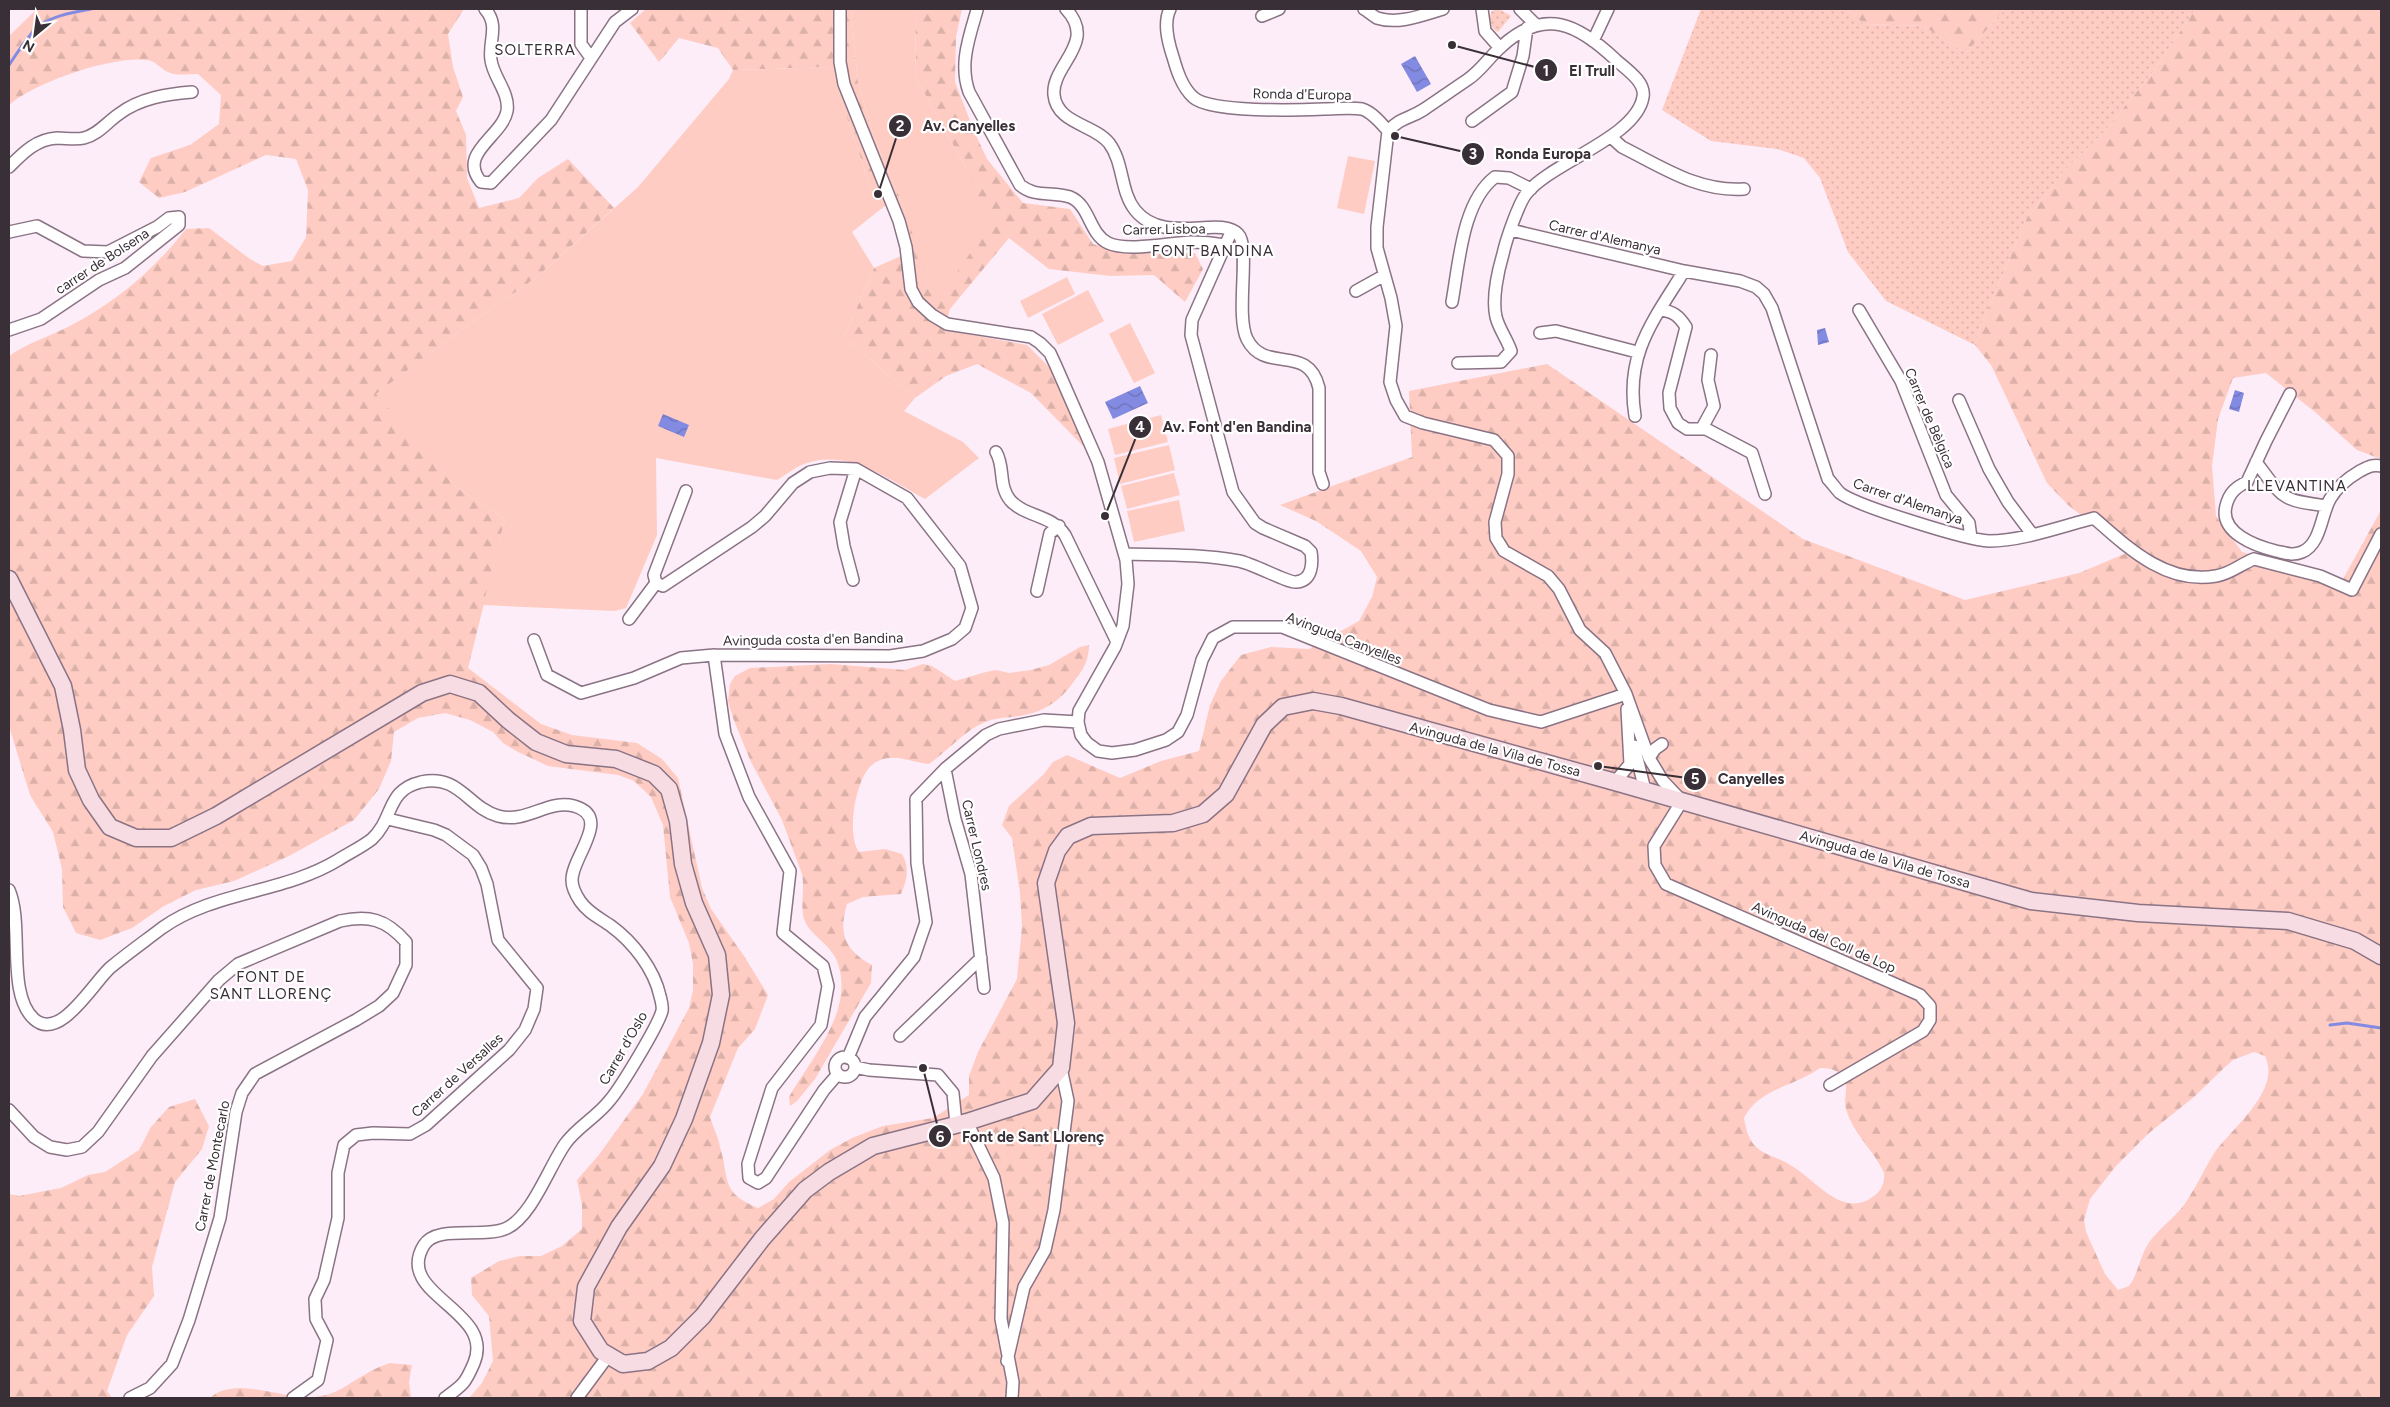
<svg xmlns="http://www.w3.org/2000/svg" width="2390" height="1407" font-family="Figtree,sans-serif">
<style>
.grass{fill:url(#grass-dots)}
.forest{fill:url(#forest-firs);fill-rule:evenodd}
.green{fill:#feccc3}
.water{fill:url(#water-waves)}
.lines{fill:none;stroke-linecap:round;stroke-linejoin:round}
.stream{stroke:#838ae1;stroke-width:3}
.minor-casing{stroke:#8a7384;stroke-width:14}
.secondary-casing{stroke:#8a7384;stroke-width:19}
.minor{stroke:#fff;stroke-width:11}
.secondary{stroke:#f7dce3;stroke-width:16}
.labels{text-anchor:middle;stroke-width:4.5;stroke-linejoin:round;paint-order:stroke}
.street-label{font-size:14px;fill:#392f36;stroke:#fff}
.neighbourhood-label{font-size:15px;letter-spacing:1px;fill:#392f36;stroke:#fff}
.leader{fill:none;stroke:#392f36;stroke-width:2}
.callout-dot{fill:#392f36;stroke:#fff;stroke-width:2}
.mark-label{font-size:15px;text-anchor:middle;font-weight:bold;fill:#fff}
.callout-label{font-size:15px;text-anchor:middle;font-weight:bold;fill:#392f36;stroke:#fff;stroke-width:4.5;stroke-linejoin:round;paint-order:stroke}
</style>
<defs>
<pattern id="grass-dots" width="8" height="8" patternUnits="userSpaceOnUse" patternTransform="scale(1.25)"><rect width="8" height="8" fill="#feccc3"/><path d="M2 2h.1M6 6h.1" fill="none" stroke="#dab0a8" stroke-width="1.8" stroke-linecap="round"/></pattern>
<pattern id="forest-firs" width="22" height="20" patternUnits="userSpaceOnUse" patternTransform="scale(1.25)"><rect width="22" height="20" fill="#feccc3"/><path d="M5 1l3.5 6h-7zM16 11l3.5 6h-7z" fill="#dab0a8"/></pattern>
<pattern id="water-waves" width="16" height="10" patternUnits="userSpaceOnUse" patternTransform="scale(1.25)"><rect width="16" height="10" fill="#838ae1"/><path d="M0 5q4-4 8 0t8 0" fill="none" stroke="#6c71b7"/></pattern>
</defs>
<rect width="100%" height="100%" fill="#fdedf9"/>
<path class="grass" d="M 1499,9 L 1511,16 L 1498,32 C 1490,28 1488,18 1492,11 Z
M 1701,9 L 1847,9 L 1864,24 L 1923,26 L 1966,53 L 2005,9 L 2195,9 L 2156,68 L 2104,132 L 2064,171 L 2027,218 L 1979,330 L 1975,345 L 1886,301 L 1848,252 L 1820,178 L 1804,158 L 1777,149 L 1711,141 L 1662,110 Z"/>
<path class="forest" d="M 37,9 L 464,9 L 448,34 L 453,67 L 463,97 L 456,111 L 466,135 L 467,178 L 479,208 L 519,198 L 538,178 L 568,159 L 614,208 L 537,277 L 446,341 L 377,394 L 456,487 L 505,519 L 468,668 L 541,724 L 572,735 L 637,743 L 662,759 L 678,778 L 702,888 L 711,909 L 744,956 L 768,995 L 755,1029 L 738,1048 L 710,1117 C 713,1127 718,1136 720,1147 C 730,1180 720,1192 758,1208 L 774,1199 L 789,1182 L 830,1150 L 852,1138 L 883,1126 L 933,1118 L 969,1095 L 969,1076 L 978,1052 L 1017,979 L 1022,926 L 1020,893 L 1012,838 L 1002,825 L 1009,806 L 1043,775 L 1053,762 L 1067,755 L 1120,778 L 1161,761 L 1199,751 L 1210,705 L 1221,681 L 1241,655 L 1271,647 L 1309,649 L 1359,621 L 1372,597 L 1377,577 L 1361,551 L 1316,521 L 1280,505 L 1412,457 L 1409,391 L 1547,364 L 1803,539 L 1965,600 L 2079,573 L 2129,552 L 2068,505 L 2047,483 L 1991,365 L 1975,345 L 1979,330 L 2027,218 L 2064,171 L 2104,132 L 2156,68 L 2195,9 L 2381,9 L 2381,459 L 2357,450 L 2315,412 L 2266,373 L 2233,378 L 2218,419 L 2212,466 L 2216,516 L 2242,552 L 2342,581 L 2381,510 L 2381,1398 L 469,1398 L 482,1383 L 493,1361 L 489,1316 L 472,1295 L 471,1278 L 499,1261 L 520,1256 L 541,1256 L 562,1246 L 582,1229 L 582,1205 L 577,1180 L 598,1156 L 643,1094 L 689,1008 L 693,990 L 693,964 L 689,943 L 670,897 L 663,825 L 651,797 L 634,781 L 618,775 L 548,766 L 516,751 L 503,743 L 493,732 L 470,720 L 445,713 L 418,718 L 394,732 L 391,761 L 379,789 L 354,820 L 291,855 L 234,881 L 196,890 L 164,906 L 132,928 L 100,940 L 76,933 L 63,907 L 62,869 L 53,832 L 30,795 L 9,726 L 9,356 C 27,343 48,337 68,327 C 116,302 153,271 186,229 L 209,228 L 250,259 L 263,266 L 292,261 L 306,237 L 308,190 L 296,159 L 266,155 L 185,192 L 159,198 L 139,182 L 151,158 L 190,145 L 219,124 L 221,95 L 198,74 C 189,74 175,76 168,72 C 161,69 156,61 148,60 C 113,55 35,82 9,105 L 9,36 ZM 2254,1052 L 2265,1056 C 2282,1092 2230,1129 2213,1155 C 2203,1172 2195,1189 2184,1205 C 2174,1218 2160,1228 2150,1241 C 2140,1255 2139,1272 2129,1286 L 2118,1290 L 2105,1274 L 2086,1232 L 2084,1220 L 2090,1199 L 2116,1166 L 2149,1133 L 2194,1097 L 2224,1068 L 2233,1060 ZM 1820,1068 C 1828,1068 1838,1069 1844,1078 C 1849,1087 1843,1099 1846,1109 C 1853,1134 1874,1150 1884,1173 C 1885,1182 1882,1190 1874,1196 C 1843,1220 1816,1180 1792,1166 C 1781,1158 1765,1156 1755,1146 C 1748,1138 1746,1129 1744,1118 C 1759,1088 1794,1087 1820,1068 Z
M 646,9 L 851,9 L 858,83 L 875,140 L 906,212 L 967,170 L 916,78 L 915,12 L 916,9 L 962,9 L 956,37 L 955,82 L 974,131 L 987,159 L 1023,203 L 1070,209 L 1093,244 L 1120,252 L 1195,253 L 1203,269 L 1185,302 L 1154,275 L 1111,276 L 1049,269 L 1009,238 L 950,309 L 944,330 L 1027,345 L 1053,371 L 1085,448 L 1031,393 L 977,364 L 946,376 L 915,398 L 844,337 L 874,268 L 901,256 L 895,229 L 886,205 L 871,188 L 843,107 L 833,67 L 733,70 L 718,48 L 679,38 L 659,62 L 630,23 Z
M 1847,9 L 2005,9 L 1966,53 L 1923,26 L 1864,24 Z
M 1089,645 C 1089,659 1084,669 1075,680 C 1058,704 1041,714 1011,717 C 1001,718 990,719 981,724 C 965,731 945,753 929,764 C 911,762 893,752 876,762 C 855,773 846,835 859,852 L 885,849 L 902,854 C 910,868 907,880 901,894 L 863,897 L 847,904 C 838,934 845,950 872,965 L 871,983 L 861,1000 L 815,1079 L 797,1101 L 790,1106 L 789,1097 C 811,1058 856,1010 837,961 C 830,943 810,936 804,919 C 800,905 805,889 802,874 L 782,820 L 751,762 L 733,718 L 728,701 L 730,684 L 735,676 L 750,668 L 831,664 L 905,670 L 923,664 L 932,666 L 955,681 L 986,672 L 996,670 L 1009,673 L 1031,670 L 1049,665 L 1080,647 Z
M 195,1099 L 209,1126 L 202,1149 L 175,1182 L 152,1267 L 154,1296 L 127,1335 L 107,1391 L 112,1398 L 9,1398 L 9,1194 L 19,1196 L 61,1188 L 88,1175 L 105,1172 L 139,1150 L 151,1127 L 169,1107 Z
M 390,1363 L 412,1365 L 409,1382 L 411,1398 L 210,1398 C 233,1375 286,1400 314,1397 C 338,1395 347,1384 366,1374 C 373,1369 382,1366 390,1363 Z"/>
<path class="green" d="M 851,9 L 916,9 L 915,12 L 916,78 L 967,170 L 990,222 L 979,241 L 940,295 L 926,279 L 906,212 L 875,140 L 858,83 Z
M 833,67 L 843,107 L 871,188 L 886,205 L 852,232 L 874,268 L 844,337 L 915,398 L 904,411 L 963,442 L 979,458 L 925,499 C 890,480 849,449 807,463 C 797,466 787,474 777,480 L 656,458 L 657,535 L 626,608 L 615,611 L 483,605 L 505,519 L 456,487 L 376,394 L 446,341 L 537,277 L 638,187 L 729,79 L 733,70 Z
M 1348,156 L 1375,161 L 1364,214 L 1337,208 Z
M 1067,277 L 1075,294 L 1028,318 L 1020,301 Z
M 1088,290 L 1104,321 L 1058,345 L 1042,314 Z
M 1130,323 L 1155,373 L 1134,383 L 1109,334 Z
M 1161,415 L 1168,442 L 1115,455 L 1108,429 Z
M 1169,445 L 1175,470 L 1120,484 L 1114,458 Z
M 1174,473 L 1180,495 L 1127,509 L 1121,486 Z
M 1179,500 L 1185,531 L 1134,542 L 1127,511 Z"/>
<path class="water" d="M 1415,56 L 1431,84 L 1417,92 L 1401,64 Z
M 1825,328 L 1829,342 L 1818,345 L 1817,330 Z
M 1140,386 L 1148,403 L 1113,419 L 1105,402 Z
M 2235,390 L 2244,393 L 2239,412 L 2229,409 Z
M 663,414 L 689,425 L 684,437 L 658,426 Z"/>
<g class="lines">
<path class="stream" d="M 9,65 C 37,23 40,18 91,9
M 2330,1025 L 2347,1023 L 2381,1028"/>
<defs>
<path id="minor" d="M 485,9 C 500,26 488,41 491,60 C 493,77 510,93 507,111 C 502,137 457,153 481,182 L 491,183 L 551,120 L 615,22 L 632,9
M 581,9 L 581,44 L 591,58
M 840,9 L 840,62 L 844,84 L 899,221 L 906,247 L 911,289 L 918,302 L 932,315 L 947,324 L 1031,337 L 1040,343 L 1050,353 L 1056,366 L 1098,462 L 1126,560 L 1128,584 L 1123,626 L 1115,647 L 1079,711 L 1078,722 L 1081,735 L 1087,743 L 1098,751 L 1112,753 L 1135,750 L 1166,740 L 1178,732 L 1187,715 L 1202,660 L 1213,638 L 1233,627 L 1282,627 L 1489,710 L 1541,722 L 1626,694
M 1066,9 C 1098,43 1051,65 1054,95 C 1057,124 1094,124 1109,143 C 1124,163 1120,191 1135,210 C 1164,246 1219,215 1238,234 C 1251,247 1235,314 1247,339 C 1265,375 1308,342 1319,388 L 1319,472 L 1323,484
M 1170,9 C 1163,23 1168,42 1173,57 C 1177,71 1182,87 1193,97 C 1209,113 1299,110 1324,109 C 1336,109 1350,107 1362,109 C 1372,112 1381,123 1388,131 C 1401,117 1409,119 1423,110 C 1438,100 1452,90 1467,80 C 1481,71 1489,57 1502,46 C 1545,7 1578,24 1616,60 C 1626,69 1646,82 1643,97 C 1636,138 1551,162 1526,194 C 1518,205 1506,240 1503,254 C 1498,271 1492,299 1496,317 C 1499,329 1507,339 1511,351 L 1501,362 L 1458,363
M 1364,9 C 1368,11 1373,16 1377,18 C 1398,25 1423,15 1443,9
M 1482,9 L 1485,31 L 1500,48
M 1520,9 L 1535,24
M 977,10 C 969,38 959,64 969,92 L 1020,185 C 1035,198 1052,191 1070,197 C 1090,205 1089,234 1108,243 C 1127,252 1169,243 1191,242 C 1203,242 1214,243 1225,245
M 1262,16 L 1279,9
M 1593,41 L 1608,9
M 1472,121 L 1512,92 L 1523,56 L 1527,28
M 1388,131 L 1377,227 L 1377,248 L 1391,298 L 1396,326 L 1390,382 L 1396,400 L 1405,416 L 1423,423 L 1494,440 L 1508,456 L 1508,474 L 1495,522 L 1496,538 L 1504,551 L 1548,576 L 1559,589 L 1580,630 L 1605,653 L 1626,694 L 1649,758 L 1663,781 L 1682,801 L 1654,846 L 1655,865 L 1666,884 L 1920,995 L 1930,1006 L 1930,1020 L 1923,1031 L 1830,1085
M 1611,137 L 1622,147 C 1662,167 1698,192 1744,189
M 9,167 C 22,154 36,139 57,138 C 65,138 76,140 84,138 C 99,134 107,122 119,114 C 140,98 167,94 192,92
M 1511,230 L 1684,271 L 1740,281 L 1756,287 L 1764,294 L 1772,308 L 1828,479 C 1832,483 1836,489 1840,493 C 1857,506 1967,540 1989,541 C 2022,541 2063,526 2094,518 C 2128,548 2167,585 2216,576 C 2230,574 2241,564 2254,559
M 9,232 L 37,226 L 83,251 L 108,252 L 157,227 L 169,218 L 179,217 L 179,225 L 125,268 L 99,280 L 41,319 L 9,330
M 1356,291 L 1383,276
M 1452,302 C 1459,264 1462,202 1495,177 L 1509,178 L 1531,189
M 1660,310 C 1673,311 1679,316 1686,327 L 1669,393 L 1670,408 L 1678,423 L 1687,429 L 1706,429 L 1752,453 L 1765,494
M 1859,310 L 1901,381 L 1946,495 L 1969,523 L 1971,538
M 1540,333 L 1556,331 L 1637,352
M 2290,394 L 2266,441 L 2247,482 C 2236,487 2229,493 2226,506 C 2219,533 2256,546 2276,551 C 2285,553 2293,556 2302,552 C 2321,544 2321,515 2330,499 C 2337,487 2348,478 2360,471 C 2368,467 2373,464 2381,466
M 1959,400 L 1989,469 L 2008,502 L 2032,534
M 1635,416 C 1625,354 1653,321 1684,271
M 1702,428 L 1714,406 L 1708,380 L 1711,355
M 996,452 C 1005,467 998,485 1010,500 C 1025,517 1051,514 1065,535 L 1117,642
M 2256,462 C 2284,499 2280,500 2327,506
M 1125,554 C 1163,555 1201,554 1239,561 C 1254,564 1288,583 1296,582 C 1312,581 1313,564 1311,552 L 1305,546 L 1263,528 L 1255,523 L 1233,492 L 1191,335 L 1192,320 L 1232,230
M 2254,559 L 2320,576 L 2352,590 L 2381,534
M 853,580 L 844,546 L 840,522 L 856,469
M 1037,591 L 1050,533 L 1059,526
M 629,619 L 656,583
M 534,640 L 547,675 L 581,693 L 634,678 L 681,658 L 714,655 L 890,656 L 923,651 L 952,639 L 965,628 L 972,608 L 960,566 L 907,498 L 856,469 L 830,468 L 810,472 L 793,483 L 765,516 L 752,527 L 663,586 L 656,583 L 654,575 L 686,491
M 714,655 L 725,734 L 749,797 L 790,871 L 783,933 L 823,966 L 828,986 L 821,1025 L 772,1088 L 748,1164 L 749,1178 L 758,1183 L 766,1178 L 824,1090 L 838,1074
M 1634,746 L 1645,790
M 1649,758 L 1655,749 L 1662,744
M 945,769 L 955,819 L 971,874 L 984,988
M 1615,782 L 1630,764 L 1627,709
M 9,890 C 24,924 6,994 34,1019 C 60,1043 95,980 111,967 C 128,953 145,941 162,928 C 214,891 284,893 338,860 C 349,853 362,847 372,839 C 394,819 386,790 421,782 C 460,774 467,807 498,816 C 526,824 548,799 574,806 C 613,817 572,856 572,880 C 572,888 576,895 580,901 C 588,913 600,918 611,926 C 633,942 654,969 660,996 C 661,1000 663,1007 662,1011 C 658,1026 621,1087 610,1100 C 597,1117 577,1127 565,1144 C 549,1167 532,1216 507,1228 C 484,1239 437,1224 424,1245 C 393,1295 496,1310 474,1363 C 465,1384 463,1385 445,1398
M 900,1036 L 981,958
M835 1067a10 10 0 1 1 20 0a10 10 0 1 1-20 0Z
M 848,1058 L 865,1017 L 914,957 L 926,922 L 917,863 L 916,799 L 945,769 L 986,735 L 999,729 L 1044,720 L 1078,722
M 855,1067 L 869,1070 L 938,1075 L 953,1093 L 956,1124
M 9,1110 L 34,1137 L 50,1147 L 67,1150 L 82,1147 L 98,1132 L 152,1056 L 219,980 L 238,964 L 340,921 C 369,915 386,919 406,942 L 406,965 L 393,993 L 379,1006 L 356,1020 L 255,1074 L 242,1093 L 236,1112 L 220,1218 L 189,1320 L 172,1364 L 150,1388 L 130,1398
M 967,1122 L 994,1178 L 1003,1223 L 1001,1319 L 1013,1382 L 1012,1398
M 1007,1361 L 1024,1287 L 1045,1250 L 1054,1210 L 1068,1101 L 1061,1068
M 293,1398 L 318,1380 L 327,1340 L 316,1319 L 315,1299 L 324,1280 L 338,1218 L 338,1173 L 344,1145 L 356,1135 L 373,1133 L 410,1134 L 426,1125 L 509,1050 L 525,1030 L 534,1009 L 537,988 L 498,940 L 487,884 L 481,868 L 473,855 L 446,835 L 434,830 L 388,819
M 577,1398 L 608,1356"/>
<path id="secondary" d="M 9,579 L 63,686 L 72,730 L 77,770 L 91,800 L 110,827 L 136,838 L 171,838 L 216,816 L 422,693 L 450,684 L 479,693 L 508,720 L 536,742 L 566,754 L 616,759 L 654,774 L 669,789 L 678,821 L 683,864 L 694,903 L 717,955 L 721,995 L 711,1043 L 684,1119 L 662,1166 L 619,1227 L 586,1287 L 582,1321 L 601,1351 L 623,1364 L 648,1361 L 671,1348 L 703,1316 L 762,1239 L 805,1190 L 829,1172 L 873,1146 L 967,1122 L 1032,1101 L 1061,1068 L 1066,1023 L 1046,883 L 1057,851 L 1068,836 L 1091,826 L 1173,823 L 1203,814 L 1226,794 L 1264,725 L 1283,707 L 1313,701 L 1341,706 L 1615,782 L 2031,901 L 2138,913 L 2288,921 L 2355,941 L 2381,956"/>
</defs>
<use href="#minor" class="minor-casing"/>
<use href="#secondary" class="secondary-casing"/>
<use href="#minor" class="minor"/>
<use href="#secondary" class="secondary"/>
</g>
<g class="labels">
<g class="street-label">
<text transform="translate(1302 94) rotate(1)" y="5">Ronda d'Europa</text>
<text transform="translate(1164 229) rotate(-1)" y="5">Carrer Lisboa</text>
<text transform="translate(1605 237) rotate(13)" y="5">Carrer d'Alemanya</text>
<text transform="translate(102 261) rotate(-33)" y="5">carrer de Bolsena</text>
<text transform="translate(1930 418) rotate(67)" y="5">Carrer de Bèlgica</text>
<text transform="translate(1908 501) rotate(19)" y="5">Carrer d'Alemanya</text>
<text transform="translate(1344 638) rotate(21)" y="5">Avinguda Canyelles</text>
<text transform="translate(813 639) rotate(-1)" y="5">Avinguda costa d'en Bandina</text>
<text transform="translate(1495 749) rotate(15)" y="5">Avinguda de la Vila de Tossa</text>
<text transform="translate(977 845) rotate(77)" y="5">Carrer Londres</text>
<text transform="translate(1885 859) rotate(16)" y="5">Avinguda de la Vila de Tossa</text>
<text transform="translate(1824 937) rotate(24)" y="5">Avinguda del Coll de Lop</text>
<text transform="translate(623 1048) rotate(-60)" y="5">Carrer d'Oslo</text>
<text transform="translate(457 1075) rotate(-42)" y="5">Carrer de Versalles</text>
<text transform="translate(212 1166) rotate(-79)" y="5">Carrer de Montecarlo</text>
</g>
<g class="neighbourhood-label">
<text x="535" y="55">SOLTERRA</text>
<text x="1213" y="256">FONT BANDINA</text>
<text x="2297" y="491">LLEVANTINA</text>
<text x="271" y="982">FONT DE<tspan x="271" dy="17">SANT LLORENÇ</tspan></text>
</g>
</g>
<path class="leader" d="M1452 45L1546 70M878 194L900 126M1395 136L1473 154M1105 516L1140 427M1598 766L1695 779M923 1068L940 1136"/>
<g class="callout-dot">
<circle cx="1452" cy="45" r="5"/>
<circle cx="878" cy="194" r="5"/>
<circle cx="1395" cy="136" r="5"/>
<circle cx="1105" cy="516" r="5"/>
<circle cx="1598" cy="766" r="5"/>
<circle cx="923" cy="1068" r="5"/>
<circle cx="1546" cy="70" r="12"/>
<circle cx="900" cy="126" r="12"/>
<circle cx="1473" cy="154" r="12"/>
<circle cx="1140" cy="427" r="12"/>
<circle cx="1695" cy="779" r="12"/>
<circle cx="940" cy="1136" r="12"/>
</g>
<g class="mark-label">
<text x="1546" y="76">1</text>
<text x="900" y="131">2</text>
<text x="1473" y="159">3</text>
<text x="1140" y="432">4</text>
<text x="1695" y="784">5</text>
<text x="940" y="1142">6</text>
</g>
<g class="callout-label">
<text x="1592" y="76">El Trull</text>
<text x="969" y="131">Av. Canyelles</text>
<text x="1543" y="159">Ronda Europa</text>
<text x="1237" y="432">Av. Font d'en Bandina</text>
<text x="1751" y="784">Canyelles</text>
<text x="1033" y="1142">Font de Sant Llorenç</text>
</g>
<rect width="2390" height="1407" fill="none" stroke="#392f36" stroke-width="20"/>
<g transform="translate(35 35) rotate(209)" stroke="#ffffff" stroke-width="4" paint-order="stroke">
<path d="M0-4L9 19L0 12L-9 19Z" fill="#392f36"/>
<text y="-8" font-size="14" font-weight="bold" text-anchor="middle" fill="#392f36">N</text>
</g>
</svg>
